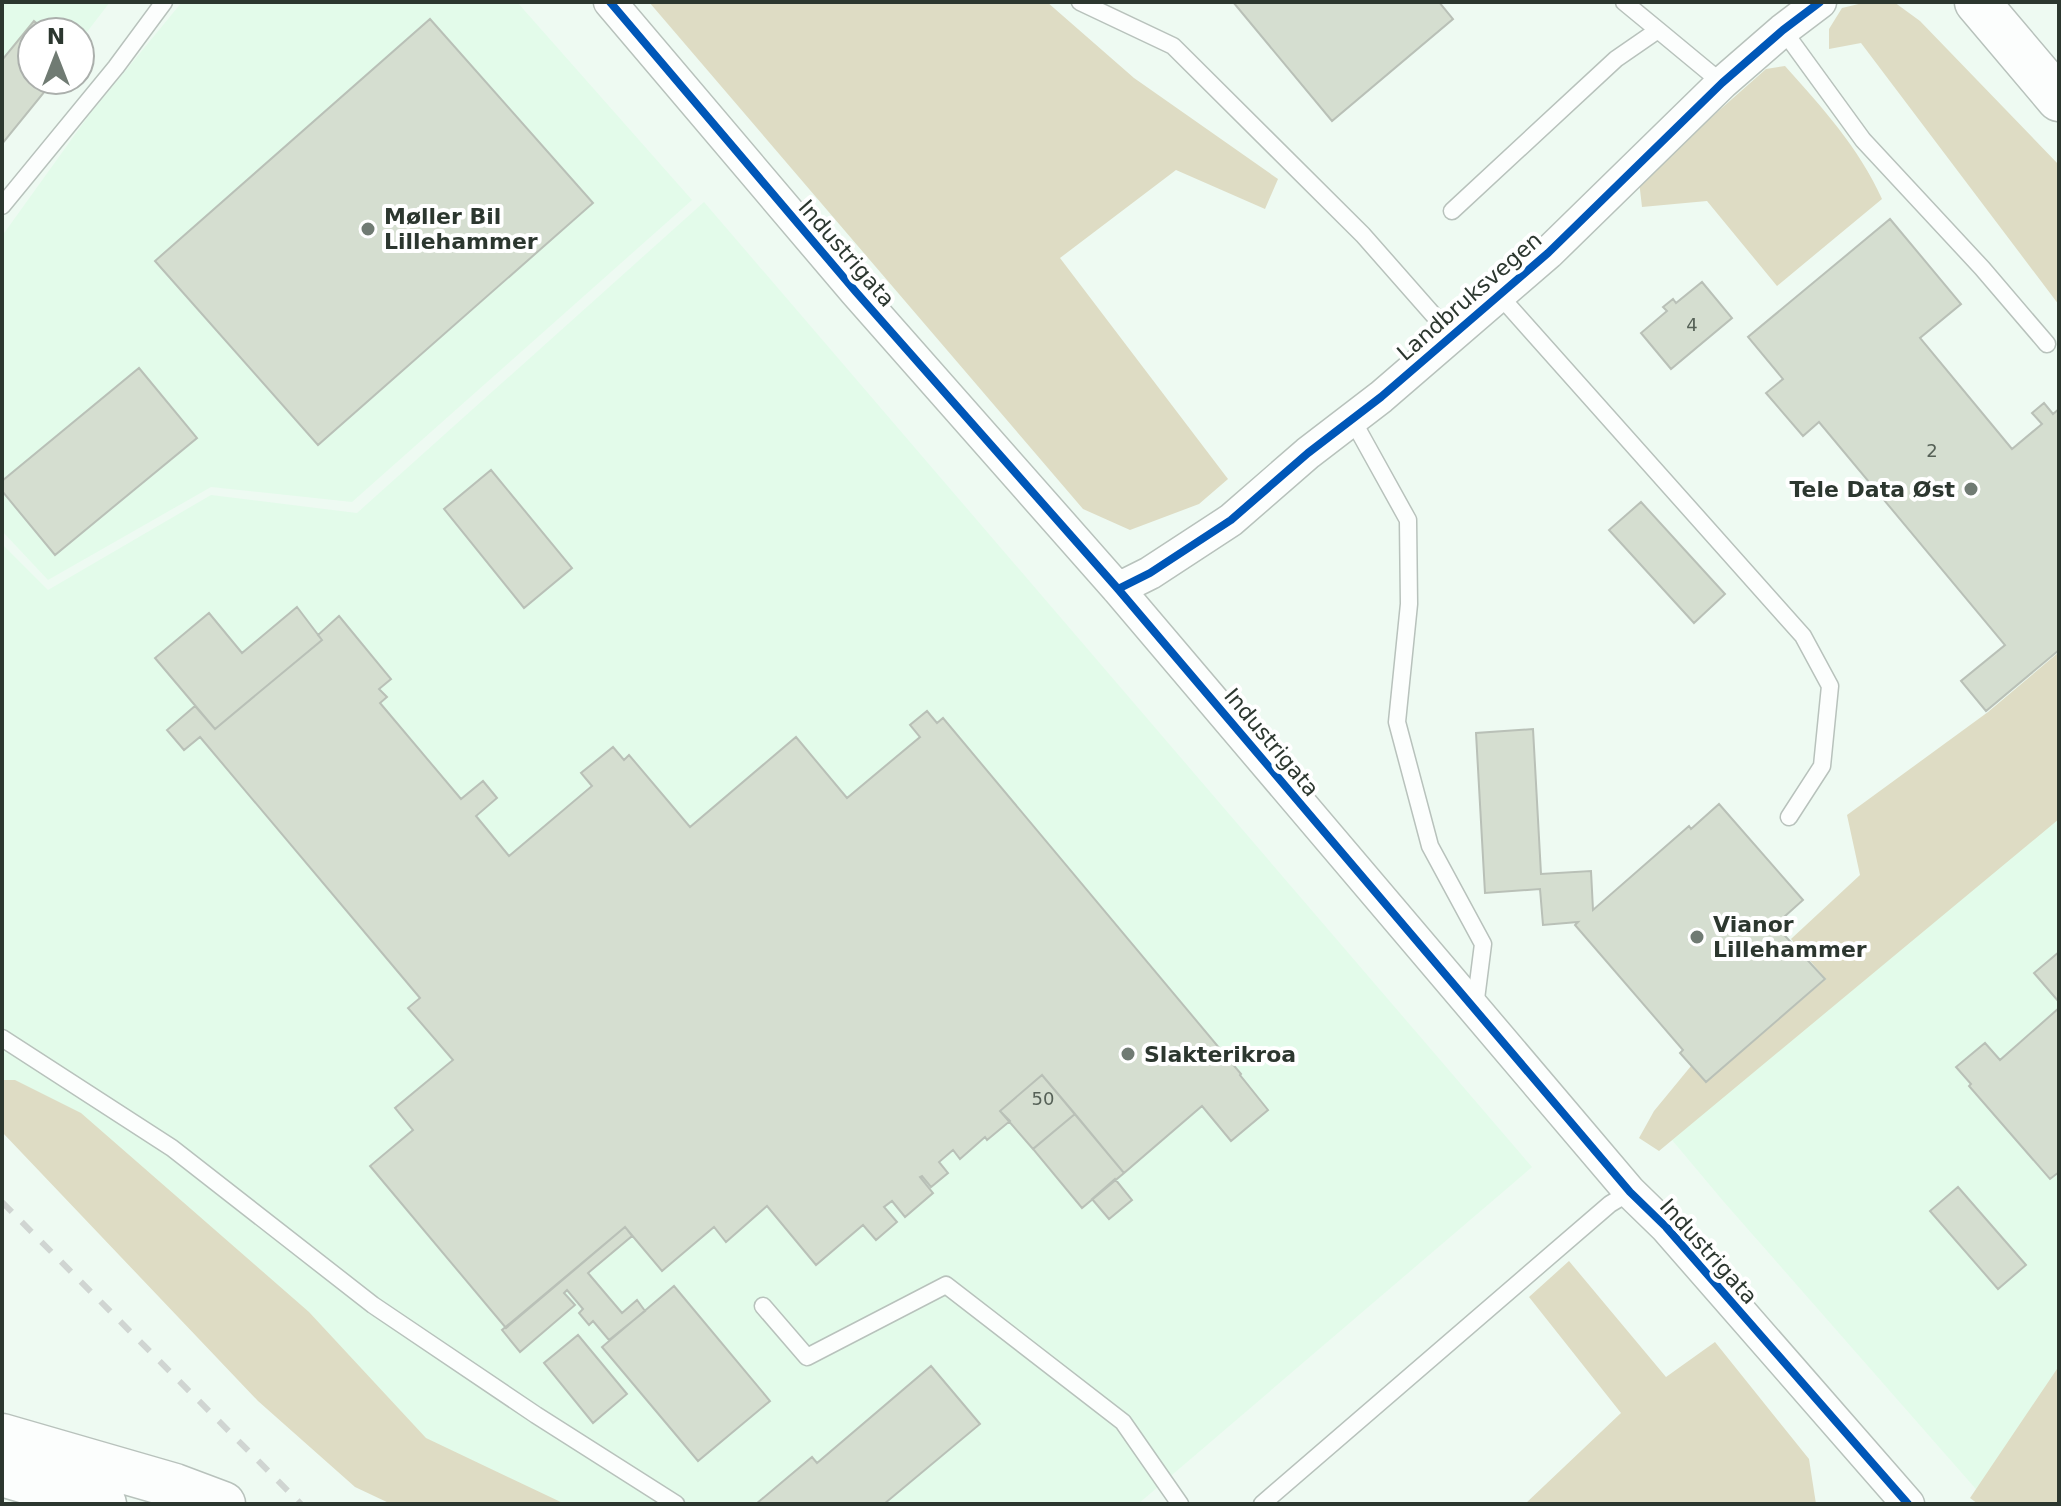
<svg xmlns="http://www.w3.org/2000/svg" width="2061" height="1506" font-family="'DejaVu Sans',sans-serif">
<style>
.built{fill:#e3fbea}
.green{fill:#dedcc4}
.building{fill:#d5ded0;stroke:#b9c0b7;stroke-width:2}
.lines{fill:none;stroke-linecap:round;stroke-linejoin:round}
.service-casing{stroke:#b8c2bc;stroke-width:19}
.minor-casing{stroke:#b8c2bc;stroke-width:35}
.secondary-casing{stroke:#b8c2bc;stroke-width:47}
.primary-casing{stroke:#b8c2bc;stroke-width:47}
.service{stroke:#fcfefd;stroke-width:16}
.minor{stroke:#fcfefd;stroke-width:32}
.secondary{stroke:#fcfefd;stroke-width:44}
.primary{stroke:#fcfefd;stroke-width:44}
.rail{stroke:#d0d5d2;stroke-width:6;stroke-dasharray:14 14;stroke-linecap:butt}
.cycleway-casing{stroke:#fff;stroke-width:13}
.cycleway{stroke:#0057b8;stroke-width:8}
.poi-dot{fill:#707b73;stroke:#fff;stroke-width:3}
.labels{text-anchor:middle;stroke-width:8;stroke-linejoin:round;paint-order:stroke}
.number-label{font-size:18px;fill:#566157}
.poi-label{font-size:22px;font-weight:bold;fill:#2c372f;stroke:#fff;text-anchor:start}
.street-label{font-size:22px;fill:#2c372f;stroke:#fff}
</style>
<rect width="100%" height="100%" fill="#eefaf2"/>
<path class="built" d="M 2,2 L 110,2 L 80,41 L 80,32 L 32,32 L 32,80 L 51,80 L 2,145 Z
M 182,2 L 517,2 L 692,200 L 352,502 L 211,487 L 48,580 L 2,531 L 2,236 L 89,115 Z
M 704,202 L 1532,1167 L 1138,1504 L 535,1504 L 418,1443 L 2,1079 L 2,544 L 48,590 L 211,495 L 357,513 Z
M 2059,811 L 2059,1405 L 1989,1504 L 1724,1202 L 1667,1134 Z"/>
<path class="green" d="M 649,2 L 1047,2 L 1134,78 L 1278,179 L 1265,209 L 1176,170 L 1060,258 L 1228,479 L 1199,504 L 1130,530 L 1083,509 Z
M 1867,2 L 1894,2 L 1920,21 L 2059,165 L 2059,305 L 1861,43 L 1829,49 L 1829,29 L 1842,8 Z
M 1785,66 C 1822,107 1859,148 1882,199 L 1777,286 L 1707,201 L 1642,207 L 1639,181 L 1766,69 Z
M 2059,652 L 2059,819 L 1659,1151 L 1639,1138 L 1654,1111 L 1691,1066 L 1706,1082 L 1826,979 L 1791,939 L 1860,875 L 1847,815 L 1988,712 Z
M 2,1080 L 15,1080 L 81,1113 L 309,1312 L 426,1438 L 565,1504 L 391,1504 L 355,1487 L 258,1401 L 2,1132 Z
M 1569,1261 L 1666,1377 L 1715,1342 L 1809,1459 L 1816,1504 L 1525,1504 L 1621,1413 L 1529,1297 Z
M 2059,1366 L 2059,1504 L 1978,1504 L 1970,1498 Z"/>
<path class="building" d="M 1233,2 L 1439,2 L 1453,19 L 1332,121 Z
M 430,19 L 593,203 L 318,445 L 155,261 Z
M 34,21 L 48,32 L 32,32 L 32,80 L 54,80 L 2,144 L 2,60 Z
M 1890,219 L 1961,304 L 1920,338 L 2012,449 L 2042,424 L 2032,413 L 2044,403 L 2053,414 L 2059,409 L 2059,650 L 1986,711 L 1961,681 L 2005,645 L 1819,422 L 1803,436 L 1766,393 L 1783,379 L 1748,337 Z
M 1702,282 L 1732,318 L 1671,369 L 1641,333 L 1667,311 L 1663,307 L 1673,299 L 1676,303 Z
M 139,368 L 197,438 L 55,555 L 2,491 L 2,481 Z
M 491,470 L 572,568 L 524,608 L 444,509 Z
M 1641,502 L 1725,594 L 1694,623 L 1609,530 Z
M 297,607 L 322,640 L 215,729 L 155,658 L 209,613 L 242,653 Z
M 339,616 L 391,679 L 379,689 L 387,697 L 380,703 L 461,799 L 483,781 L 497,798 L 476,816 L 509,856 L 592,786 L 581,773 L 613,747 L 624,760 L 629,755 L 690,827 L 796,737 L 847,798 L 920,737 L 910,725 L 927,711 L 937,723 L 943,718 L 1241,1074 L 1240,1075 L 1268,1110 L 1231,1141 L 1202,1106 L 1124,1173 L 1042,1075 L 1000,1111 L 1010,1121 L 987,1140 L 985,1137 L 960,1159 L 953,1150 L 939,1162 L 948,1173 L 931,1187 L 922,1176 L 920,1177 L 933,1193 L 905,1217 L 892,1201 L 884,1207 L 897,1222 L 876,1240 L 863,1225 L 816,1265 L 767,1206 L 726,1242 L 714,1227 L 662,1271 L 625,1227 L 506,1328 L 370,1166 L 413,1130 L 395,1108 L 453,1060 L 408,1008 L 420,998 L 200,737 L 184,750 L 167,730 L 195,706 L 215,729 L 322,640 L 318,635 Z
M 1533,729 L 1541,874 L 1591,871 L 1593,910 L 1689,826 L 1691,829 L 1719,804 L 1803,900 L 1775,925 L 1825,979 L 1706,1082 L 1680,1053 L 1683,1050 L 1575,925 L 1578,922 L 1543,925 L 1540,889 L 1485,893 L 1476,733 Z
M 2059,952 L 2059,1002 L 2034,973 Z
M 2059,1008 L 2059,1172 L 2050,1179 L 1969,1086 L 1971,1084 L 1956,1067 L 1985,1043 L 2000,1060 Z
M 1042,1075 L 1075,1114 L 1033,1149 L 1000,1111 Z
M 1075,1114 L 1124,1173 L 1082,1208 L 1033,1149 Z
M 1115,1179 L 1132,1200 L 1109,1219 L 1092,1199 Z
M 1958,1187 L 2026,1265 L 1998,1289 L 1930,1211 Z
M 625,1227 L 632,1236 L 588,1273 L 622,1313 L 637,1300 L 645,1311 L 609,1340 L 593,1321 L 589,1325 L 579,1313 L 583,1309 L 567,1290 L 564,1293 L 575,1305 L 520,1352 L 502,1330 Z
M 674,1286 L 770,1401 L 698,1461 L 602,1347 Z
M 578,1335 L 627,1394 L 593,1423 L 544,1363 Z
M 931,1366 L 980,1424 L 884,1504 L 756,1504 L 812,1457 L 817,1463 Z"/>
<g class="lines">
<defs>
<path id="service" d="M 1080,2 L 1173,46 L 1363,235 L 1451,335
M 1624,2 L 1658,30
M 1783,30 L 1863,140 L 1982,268 L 2047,344
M 2,206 L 116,67 L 164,2
M 1452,211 L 1616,59 L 1658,30 L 1722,83
M 1500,296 L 1803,636 L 1830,686 L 1822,766 L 1789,817
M 1352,419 L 1408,520 L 1409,604 L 1397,722 L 1430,846 L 1483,944 L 1475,1007
M 2,1038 L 172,1148 L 373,1305 L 536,1415 L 676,1504
M 763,1306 L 807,1357 L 946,1285 L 1123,1422 L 1180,1504
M 1262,1504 L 1610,1204 L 1630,1192"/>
<path id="minor" d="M 610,2 L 856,292 L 1118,589 L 1630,1192 L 1666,1227 L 1908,1504
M 1118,589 L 1150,573 L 1231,520 L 1308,453 L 1381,397 L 1548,253 L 1722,83 L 1783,30 L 1820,2"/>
<path id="secondary" d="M 1977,2 L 2059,99"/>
<path id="primary" d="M 2,1436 L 175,1486 L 223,1504
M 2,1474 L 104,1504"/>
</defs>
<use href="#service" class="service-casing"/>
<use href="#minor" class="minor-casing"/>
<use href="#secondary" class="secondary-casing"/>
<use href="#primary" class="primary-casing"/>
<use href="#service" class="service"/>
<use href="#minor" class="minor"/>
<use href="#secondary" class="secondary"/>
<use href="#primary" class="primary"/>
<path class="rail" d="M 2,1202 L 301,1504"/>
<defs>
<path id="cycleway" d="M 610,2 L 856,292 L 1118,589 L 1630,1192 L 1666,1227 L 1908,1504
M 1118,589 L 1150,573 L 1231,520 L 1308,453 L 1381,397 L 1548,253 L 1722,83 L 1783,30 L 1820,2"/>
</defs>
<use href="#cycleway" class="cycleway-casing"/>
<use href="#cycleway" class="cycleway"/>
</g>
<g class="poi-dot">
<circle cx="368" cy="229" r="8"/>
<circle cx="1971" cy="489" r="8"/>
<circle cx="1697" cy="937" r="8"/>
<circle cx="1128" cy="1054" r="8"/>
</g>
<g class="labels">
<g class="number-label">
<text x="1692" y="331">4</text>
<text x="1932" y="457">2</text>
<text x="1043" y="1105">50</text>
</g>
<g class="poi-label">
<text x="384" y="224">Møller Bil<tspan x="384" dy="25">Lillehammer</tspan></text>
<text x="1955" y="497" text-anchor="end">Tele Data Øst</text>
<text x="1713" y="932">Vianor<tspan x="1713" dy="25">Lillehammer</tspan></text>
<text x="1144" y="1062">Slakterikroa</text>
</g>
<g class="street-label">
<text transform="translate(847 253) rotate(49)" y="8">Industrigata</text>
<text transform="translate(1469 296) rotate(-41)" y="8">Landbruksvegen</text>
<text transform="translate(1272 742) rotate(50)" y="8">Industrigata</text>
<text transform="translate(1709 1251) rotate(48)" y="8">Industrigata</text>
</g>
</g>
<rect width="2061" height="1506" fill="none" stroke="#2c372f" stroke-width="8"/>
<g transform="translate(56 56)"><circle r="38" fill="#ffffff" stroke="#abafac" stroke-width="2"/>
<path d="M0-6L14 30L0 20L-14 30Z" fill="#707b73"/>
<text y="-12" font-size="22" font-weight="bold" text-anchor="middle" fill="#2c372f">N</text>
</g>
</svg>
